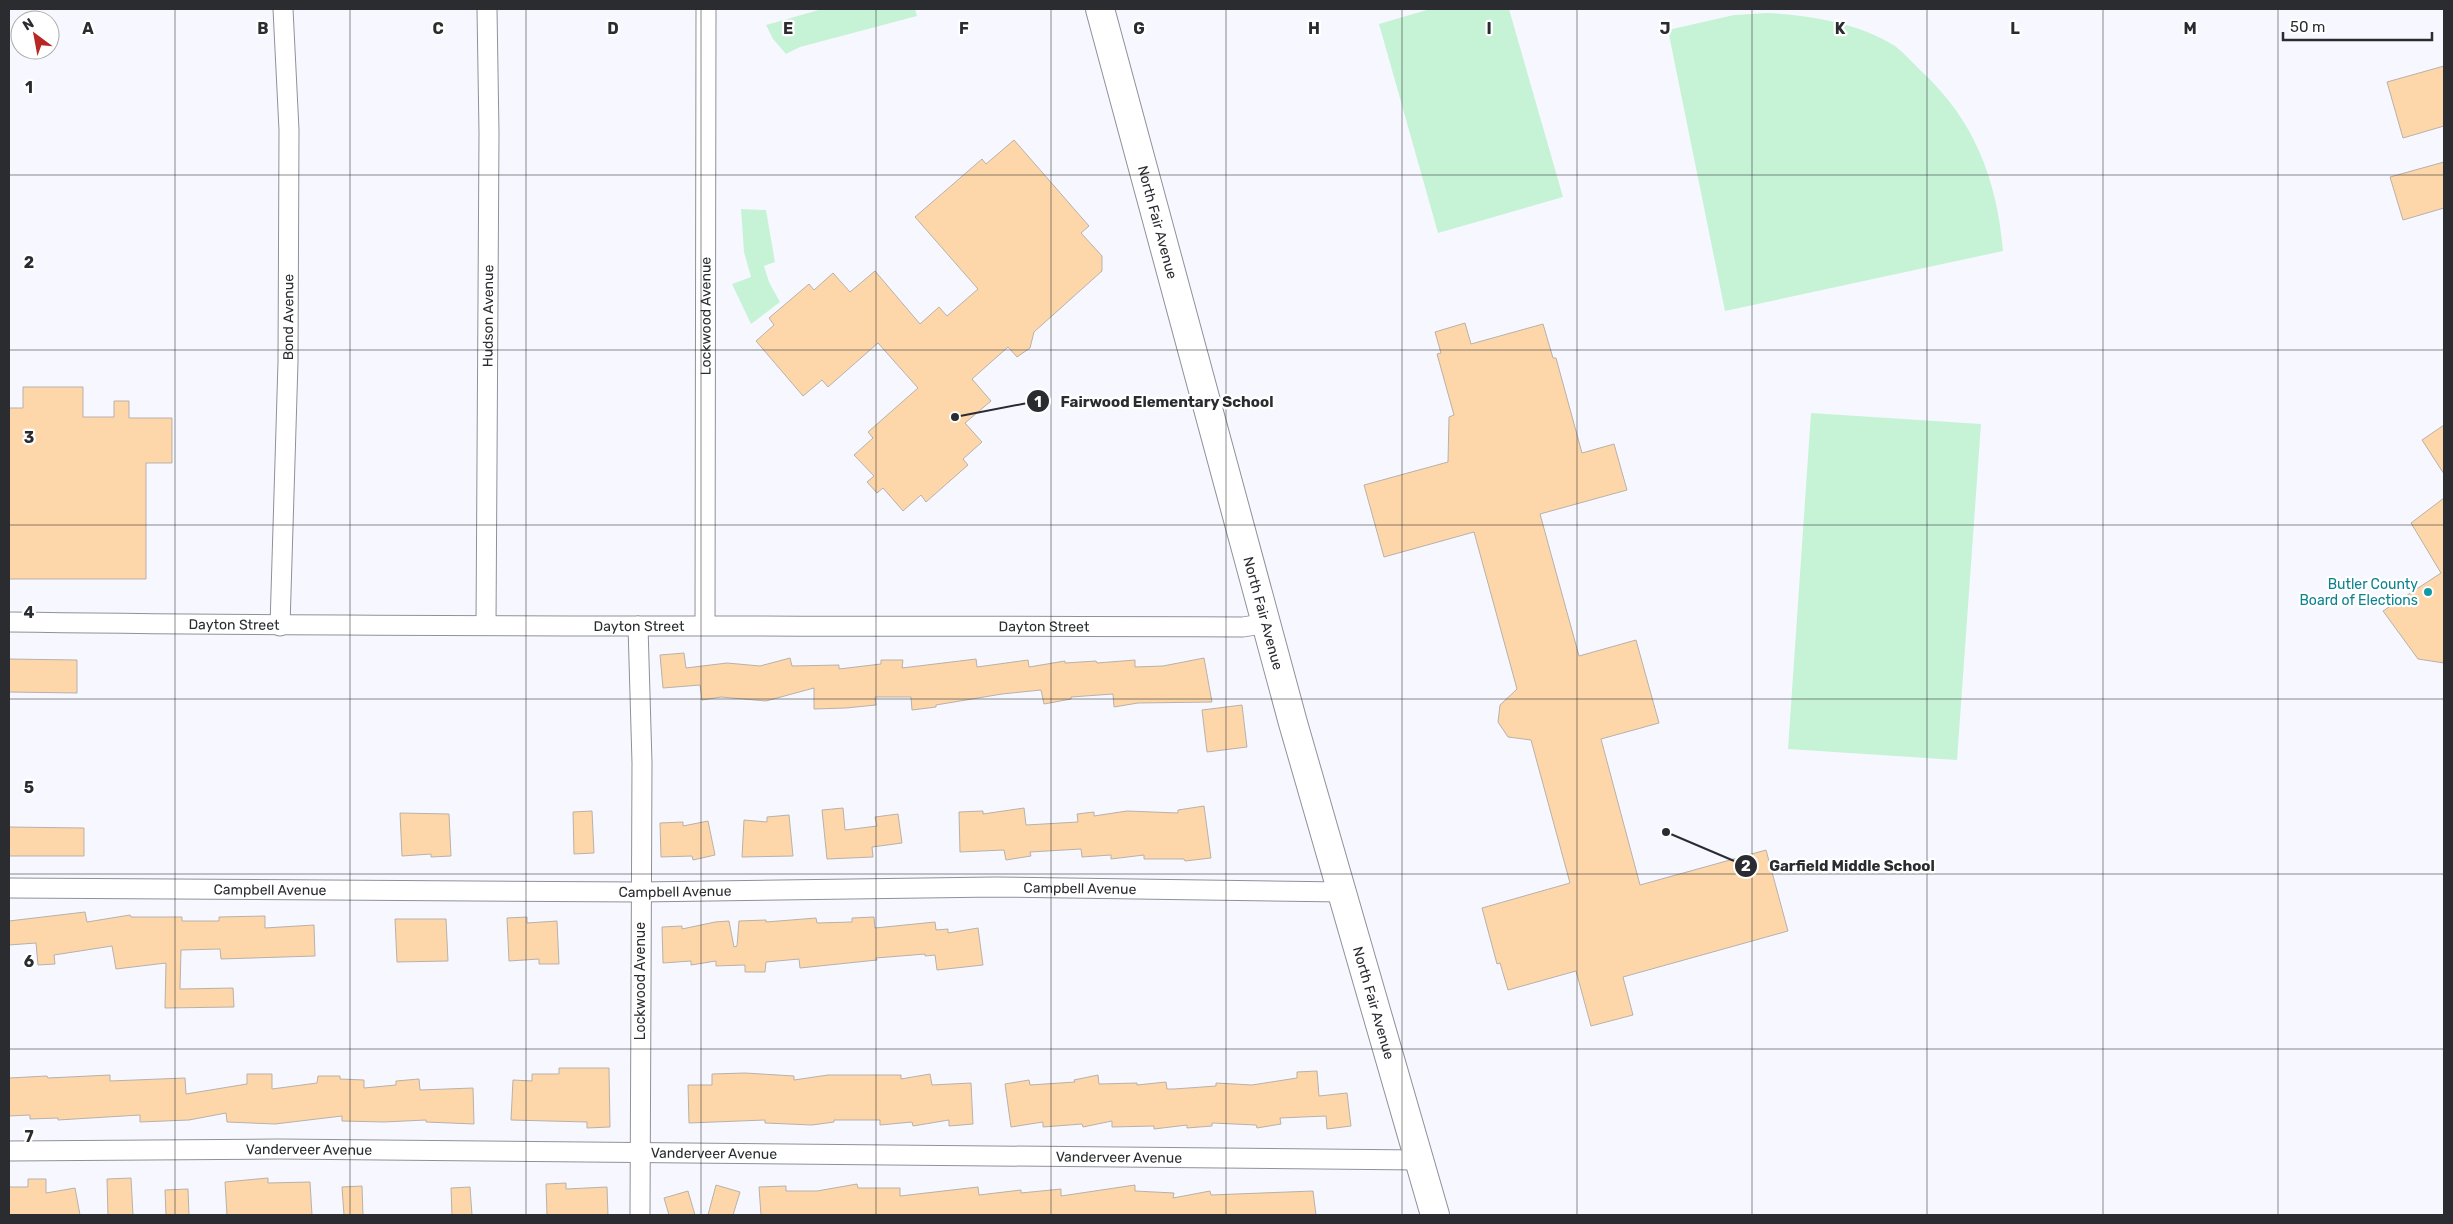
<svg xmlns="http://www.w3.org/2000/svg" width="2453" height="1224" font-family="Rubik,sans-serif">
<style>
.green{fill:#c6f3d6}
.building{fill:#fdd6a9;stroke:#b9b1a9}
.lines{fill:none;stroke-linecap:round;stroke-linejoin:round}
.street-casing{stroke:#8f909a;stroke-width:21}
.secondary-casing{stroke:#8f909a;stroke-width:30}
.street{stroke:#fff;stroke-width:19}
.secondary{stroke:#fff;stroke-width:28}
.grid{fill:none;stroke:#2b2c30;stroke-width:1;stroke-opacity:0.55}
.culture-dot{fill:#0f9aa8;stroke:#fff;stroke-width:2}
.labels{text-anchor:middle;stroke-width:4.5;stroke-linejoin:round;paint-order:stroke}
.street-label{font-size:14px;fill:#2b2c30;stroke:#fff}
.culture-label{font-size:14px;fill:#0d838f;stroke:#fff;text-anchor:end}
.grid-label{font-size:16px;text-anchor:middle;font-weight:bold;fill:#2b2c30;stroke:#fff;stroke-width:4.5;stroke-linejoin:round;paint-order:stroke}
.leader{fill:none;stroke:#2b2c30;stroke-width:2}
.callout-dot{fill:#2b2c30;stroke:#fff;stroke-width:2}
.mark-label{font-size:15px;text-anchor:middle;font-weight:bold;fill:#fff}
.callout-label{font-size:15px;text-anchor:middle;font-weight:bold;fill:#2b2c30;stroke:#fff;stroke-width:4.5;stroke-linejoin:round;paint-order:stroke}
</style>
<rect width="100%" height="100%" fill="#f7f8ff"/>
<path class="green" d="M 822,9 L 915,9 L 917,16 L 800,47 L 786,54 L 773,39 L 766,25 Z
M 1430,9 L 1509,9 L 1563,197 L 1438,233 L 1379,24 Z
M 1767,13 C 1809,15 1859,23 1895,46 C 1904,53 1912,62 1920,70 C 1974,119 1997,179 2003,251 L 1725,311 L 1668,30 L 1734,15 Z
M 741,209 L 766,210 L 775,262 L 764,266 L 769,282 L 780,302 L 751,324 L 732,284 L 751,277 L 744,252 Z
M 1811,413 L 1981,424 L 1957,760 L 1788,749 Z"/>
<path class="building" d="M 2444,66 L 2444,126 L 2403,138 L 2387,82 Z
M 1014,140 L 1089,226 L 1081,233 L 1102,256 L 1102,271 L 1034,332 L 1030,348 L 1017,357 L 1008,347 L 972,379 L 991,401 L 965,423 L 982,442 L 963,459 L 968,465 L 926,502 L 921,495 L 903,511 L 883,488 L 877,493 L 867,482 L 874,476 L 854,455 L 873,438 L 868,432 L 918,388 L 878,343 L 828,387 L 822,380 L 803,396 L 756,341 L 774,325 L 769,318 L 809,284 L 814,290 L 833,273 L 850,292 L 875,271 L 920,324 L 939,307 L 947,316 L 978,289 L 915,217 L 982,159 L 986,164 Z
M 2444,162 L 2444,208 L 2403,220 L 2390,177 Z
M 1465,323 L 1471,344 L 1543,324 L 1553,358 L 1556,358 L 1582,453 L 1614,444 L 1627,490 L 1540,514 L 1579,656 L 1636,640 L 1659,723 L 1601,739 L 1640,885 L 1766,850 L 1788,931 L 1623,977 L 1633,1015 L 1591,1026 L 1576,971 L 1508,990 L 1500,963 L 1497,964 L 1482,908 L 1570,883 L 1531,740 L 1508,737 L 1498,722 L 1500,705 L 1517,689 L 1474,532 L 1384,557 L 1364,485 L 1448,462 L 1449,417 L 1454,415 L 1437,354 L 1441,353 L 1435,332 Z
M 23,387 L 83,387 L 83,417 L 114,417 L 114,401 L 129,401 L 129,418 L 172,418 L 172,463 L 146,463 L 146,579 L 9,579 L 9,408 L 23,408 Z
M 2444,425 L 2444,474 L 2422,440 Z
M 2444,498 L 2444,663 L 2418,659 L 2383,611 L 2441,573 L 2411,523 Z
M 684,653 L 686,668 L 727,663 L 760,666 L 790,658 L 792,666 L 839,665 L 839,669 L 881,664 L 881,660 L 903,660 L 902,668 L 976,659 L 977,667 L 1028,660 L 1029,667 L 1065,661 L 1065,663 L 1096,661 L 1097,663 L 1135,660 L 1135,667 L 1163,666 L 1204,658 L 1212,702 L 1138,703 L 1114,707 L 1113,694 L 1071,697 L 1071,699 L 1044,704 L 1041,690 L 1002,694 L 936,705 L 936,707 L 912,710 L 911,697 L 875,697 L 876,705 L 846,708 L 814,709 L 814,688 L 766,701 L 721,697 L 702,700 L 700,685 L 663,688 L 660,655 Z
M 9,659 L 77,660 L 77,693 L 9,692 Z
M 1242,705 L 1247,747 L 1207,752 L 1202,710 Z
M 1204,806 L 1211,858 L 1185,861 L 1184,859 L 1144,859 L 1144,855 L 1111,859 L 1111,855 L 1082,857 L 1081,849 L 1030,852 L 1031,856 L 1006,860 L 1004,850 L 960,852 L 959,812 L 983,811 L 983,814 L 1024,808 L 1026,825 L 1078,822 L 1077,814 L 1094,812 L 1094,816 L 1127,811 L 1178,813 L 1178,810 Z
M 843,808 L 845,830 L 877,826 L 875,817 L 898,814 L 902,843 L 872,847 L 873,857 L 827,859 L 822,810 Z
M 592,811 L 594,853 L 574,854 L 573,812 Z
M 400,813 L 449,814 L 451,856 L 431,857 L 431,854 L 402,856 Z
M 789,815 L 793,856 L 742,857 L 744,820 L 767,822 L 767,817 Z
M 708,821 L 715,855 L 693,860 L 692,856 L 661,857 L 660,823 L 683,822 L 683,826 Z
M 9,827 L 84,828 L 84,856 L 9,856 Z
M 85,912 L 87,922 L 130,915 L 131,917 L 182,917 L 182,921 L 219,921 L 219,917 L 265,916 L 265,928 L 314,925 L 315,956 L 221,959 L 220,949 L 181,950 L 180,989 L 233,988 L 234,1007 L 165,1008 L 166,963 L 116,969 L 112,946 L 54,955 L 55,964 L 38,965 L 36,943 L 9,945 L 9,921 Z
M 527,917 L 527,923 L 557,921 L 559,964 L 539,964 L 539,959 L 509,961 L 507,918 Z
M 874,917 L 875,928 L 935,922 L 936,930 L 948,929 L 948,933 L 978,928 L 983,965 L 937,970 L 935,955 L 925,956 L 925,954 L 876,958 L 877,960 L 800,968 L 799,959 L 766,962 L 765,972 L 745,972 L 745,965 L 716,966 L 716,961 L 691,965 L 691,961 L 663,963 L 662,927 L 682,926 L 682,929 L 715,922 L 729,921 L 734,947 L 737,946 L 739,921 L 766,920 L 766,922 L 816,918 L 817,923 L 852,922 L 852,918 Z
M 395,919 L 446,919 L 448,961 L 397,962 Z
M 559,1068 L 609,1068 L 610,1127 L 587,1128 L 587,1122 L 511,1120 L 513,1080 L 532,1081 L 532,1074 L 559,1074 Z
M 1317,1071 L 1319,1096 L 1347,1093 L 1351,1126 L 1327,1129 L 1326,1116 L 1280,1118 L 1281,1124 L 1257,1128 L 1256,1125 L 1212,1123 L 1212,1126 L 1187,1128 L 1187,1125 L 1154,1129 L 1154,1126 L 1112,1127 L 1112,1121 L 1083,1127 L 1082,1124 L 1043,1127 L 1043,1122 L 1011,1127 L 1005,1084 L 1029,1080 L 1030,1085 L 1075,1082 L 1074,1080 L 1098,1075 L 1099,1084 L 1137,1083 L 1137,1085 L 1166,1082 L 1167,1089 L 1174,1089 L 1216,1086 L 1216,1083 L 1252,1085 L 1297,1078 L 1297,1072 Z
M 745,1073 L 794,1076 L 794,1080 L 828,1075 L 901,1075 L 901,1079 L 930,1074 L 932,1085 L 971,1083 L 973,1124 L 949,1126 L 949,1120 L 913,1126 L 912,1122 L 880,1125 L 880,1120 L 834,1120 L 834,1122 L 812,1125 L 765,1123 L 765,1120 L 689,1123 L 688,1085 L 712,1085 L 712,1074 Z
M 247,1074 L 272,1074 L 272,1089 L 317,1083 L 318,1076 L 340,1076 L 340,1079 L 364,1080 L 364,1088 L 396,1085 L 396,1081 L 419,1079 L 420,1090 L 473,1088 L 474,1124 L 426,1122 L 426,1120 L 384,1122 L 342,1121 L 342,1116 L 275,1124 L 227,1122 L 226,1113 L 189,1120 L 140,1122 L 140,1115 L 58,1120 L 58,1118 L 30,1119 L 30,1115 L 9,1116 L 9,1078 L 47,1076 L 48,1078 L 110,1075 L 110,1081 L 185,1078 L 186,1094 L 247,1084 Z
M 131,1178 L 133,1215 L 108,1215 L 107,1179 Z
M 268,1178 L 268,1183 L 310,1182 L 312,1215 L 227,1215 L 225,1182 Z
M 28,1179 L 46,1179 L 46,1193 L 75,1188 L 80,1215 L 9,1215 L 9,1187 L 28,1187 Z
M 566,1183 L 566,1189 L 607,1187 L 608,1215 L 547,1215 L 546,1184 Z
M 857,1184 L 858,1188 L 900,1188 L 900,1196 L 978,1187 L 979,1195 L 1021,1190 L 1021,1193 L 1061,1189 L 1061,1196 L 1135,1185 L 1135,1191 L 1174,1193 L 1173,1198 L 1210,1191 L 1211,1195 L 1313,1191 L 1316,1215 L 761,1215 L 759,1187 L 786,1186 L 786,1191 L 817,1191 Z
M 716,1185 L 740,1192 L 733,1215 L 708,1215 Z
M 362,1186 L 363,1215 L 344,1215 L 342,1187 Z
M 470,1187 L 472,1215 L 452,1215 L 451,1188 Z
M 188,1189 L 189,1215 L 166,1215 L 165,1190 Z
M 688,1191 L 695,1215 L 669,1215 L 664,1198 Z"/>
<g class="lines">
<defs>
<g id="street">
<path id="s1" d="M 9,622 C 420,628 831,625 1243,627 L 1268,623"/>
<path id="s2" d="M 486,625 L 489,133 L 487,9"/>
<path id="s3" d="M 705,625 L 706,9"/>
<path id="s4" d="M 280,626 L 288,362 L 289,130 L 283,9"/>
<path d="M 638,626 L 642,763 L 640,1215"/>
<path id="s5" d="M 9,888 L 640,892 L 995,887 L 1342,892"/>
<path id="s6" d="M 9,1151 L 278,1149 L 1419,1160"/>
</g>
<g id="secondary">
<path id="s7" d="M 1100,9 L 1293,723 L 1435,1215"/>
</g>
</defs>
<use href="#street" class="street-casing"/>
<use href="#secondary" class="secondary-casing"/>
<use href="#street" class="street"/>
<use href="#secondary" class="secondary"/>
</g>
<path class="grid" d="M 175,9 L 175,1215M 350,9 L 350,1215M 526,9 L 526,1215M 701,9 L 701,1215M 876,9 L 876,1215M 1051,9 L 1051,1215M 1226,9 L 1226,1215M 1402,9 L 1402,1215M 1577,9 L 1577,1215M 1752,9 L 1752,1215M 1927,9 L 1927,1215M 2103,9 L 2103,1215M 2278,9 L 2278,1215M 9,175 L 2444,175M 9,350 L 2444,350M 9,525 L 2444,525M 9,699 L 2444,699M 9,874 L 2444,874M 9,1049 L 2444,1049"/>
<circle class="culture-dot" cx="2428" cy="592" r="5"/>
<g class="labels">
<g class="street-label">
<text dy="5" stroke="none"><textPath href="#s7" startOffset="221">North Fair Avenue</textPath></text>
<text dy="5" stroke="none"><textPath href="#s4" startOffset="309">Bond Avenue</textPath></text>
<text dy="5" stroke="none"><textPath href="#s2" startOffset="309">Hudson Avenue</textPath></text>
<text dy="5" stroke="none"><textPath href="#s3" startOffset="309">Lockwood Avenue</textPath></text>
<text dy="5" stroke="none"><textPath href="#s7" startOffset="626">North Fair Avenue</textPath></text>
<text dy="5" stroke="none"><textPath href="#s1" startOffset="225">Dayton Street</textPath></text>
<text dy="5" stroke="none"><textPath href="#s1" startOffset="630">Dayton Street</textPath></text>
<text dy="5" stroke="none"><textPath href="#s1" startOffset="1035">Dayton Street</textPath></text>
<text dy="5" stroke="none"><textPath href="#s5" startOffset="1071">Campbell Avenue</textPath></text>
<text dy="5" stroke="none"><textPath href="#s5" startOffset="261">Campbell Avenue</textPath></text>
<text dy="5" stroke="none"><textPath href="#s5" startOffset="666">Campbell Avenue</textPath></text>
<text transform="translate(640 981) rotate(-90)" y="5">Lockwood Avenue</text>
<text dy="5" stroke="none"><textPath href="#s7" startOffset="1031">North Fair Avenue</textPath></text>
<text dy="5" stroke="none"><textPath href="#s6" startOffset="300">Vanderveer Avenue</textPath></text>
<text dy="5" stroke="none"><textPath href="#s6" startOffset="705">Vanderveer Avenue</textPath></text>
<text dy="5" stroke="none"><textPath href="#s6" startOffset="1110">Vanderveer Avenue</textPath></text>
</g>
<g class="culture-label">
<text x="2418" y="589">Butler County<tspan x="2418" dy="16">Board of Elections</tspan></text>
</g>
</g>
<g class="grid-label">
<text x="88" y="34">A</text>
<text x="263" y="34">B</text>
<text x="438" y="34">C</text>
<text x="613" y="34">D</text>
<text x="788" y="34">E</text>
<text x="964" y="34">F</text>
<text x="1139" y="34">G</text>
<text x="1314" y="34">H</text>
<text x="1489" y="34">I</text>
<text x="1665" y="34">J</text>
<text x="1840" y="34">K</text>
<text x="2015" y="34">L</text>
<text x="2190" y="34">M</text>
<text x="29" y="93">1</text>
<text x="29" y="268">2</text>
<text x="29" y="443">3</text>
<text x="29" y="618">4</text>
<text x="29" y="793">5</text>
<text x="29" y="967">6</text>
<text x="29" y="1142">7</text>
</g>
<path class="leader" d="M955 417L1038 401M1666 832L1746 866"/>
<g class="callout-dot">
<circle cx="955" cy="417" r="5"/>
<circle cx="1666" cy="832" r="5"/>
<circle cx="1038" cy="401" r="12"/>
<circle cx="1746" cy="866" r="12"/>
</g>
<g class="mark-label">
<text x="1038" y="407">1</text>
<text x="1746" y="871">2</text>
</g>
<g class="callout-label">
<text x="1167" y="407">Fairwood Elementary School</text>
<text x="1852" y="871">Garfield Middle School</text>
</g>
<rect width="2453" height="1224" fill="none" stroke="#2b2c30" stroke-width="20"/>
<g transform="translate(35 35) rotate(328)"><circle r="24" fill="#ffffff" stroke="#aaabac"/>
<path d="M0-4L9 19L0 12L-9 19Z" fill="#b72824"/>
<text y="-8" font-size="14" font-weight="bold" text-anchor="middle" fill="#2b2c30">N</text>
</g>
<path d="M2283 32v8h149v-8" fill="none" stroke="#2b2c30" stroke-width="2.5"/>
<text x="2290" y="32" font-size="15" fill="#2b2c30" stroke="#ffffff" stroke-width="4" paint-order="stroke">50 m</text>
</svg>
